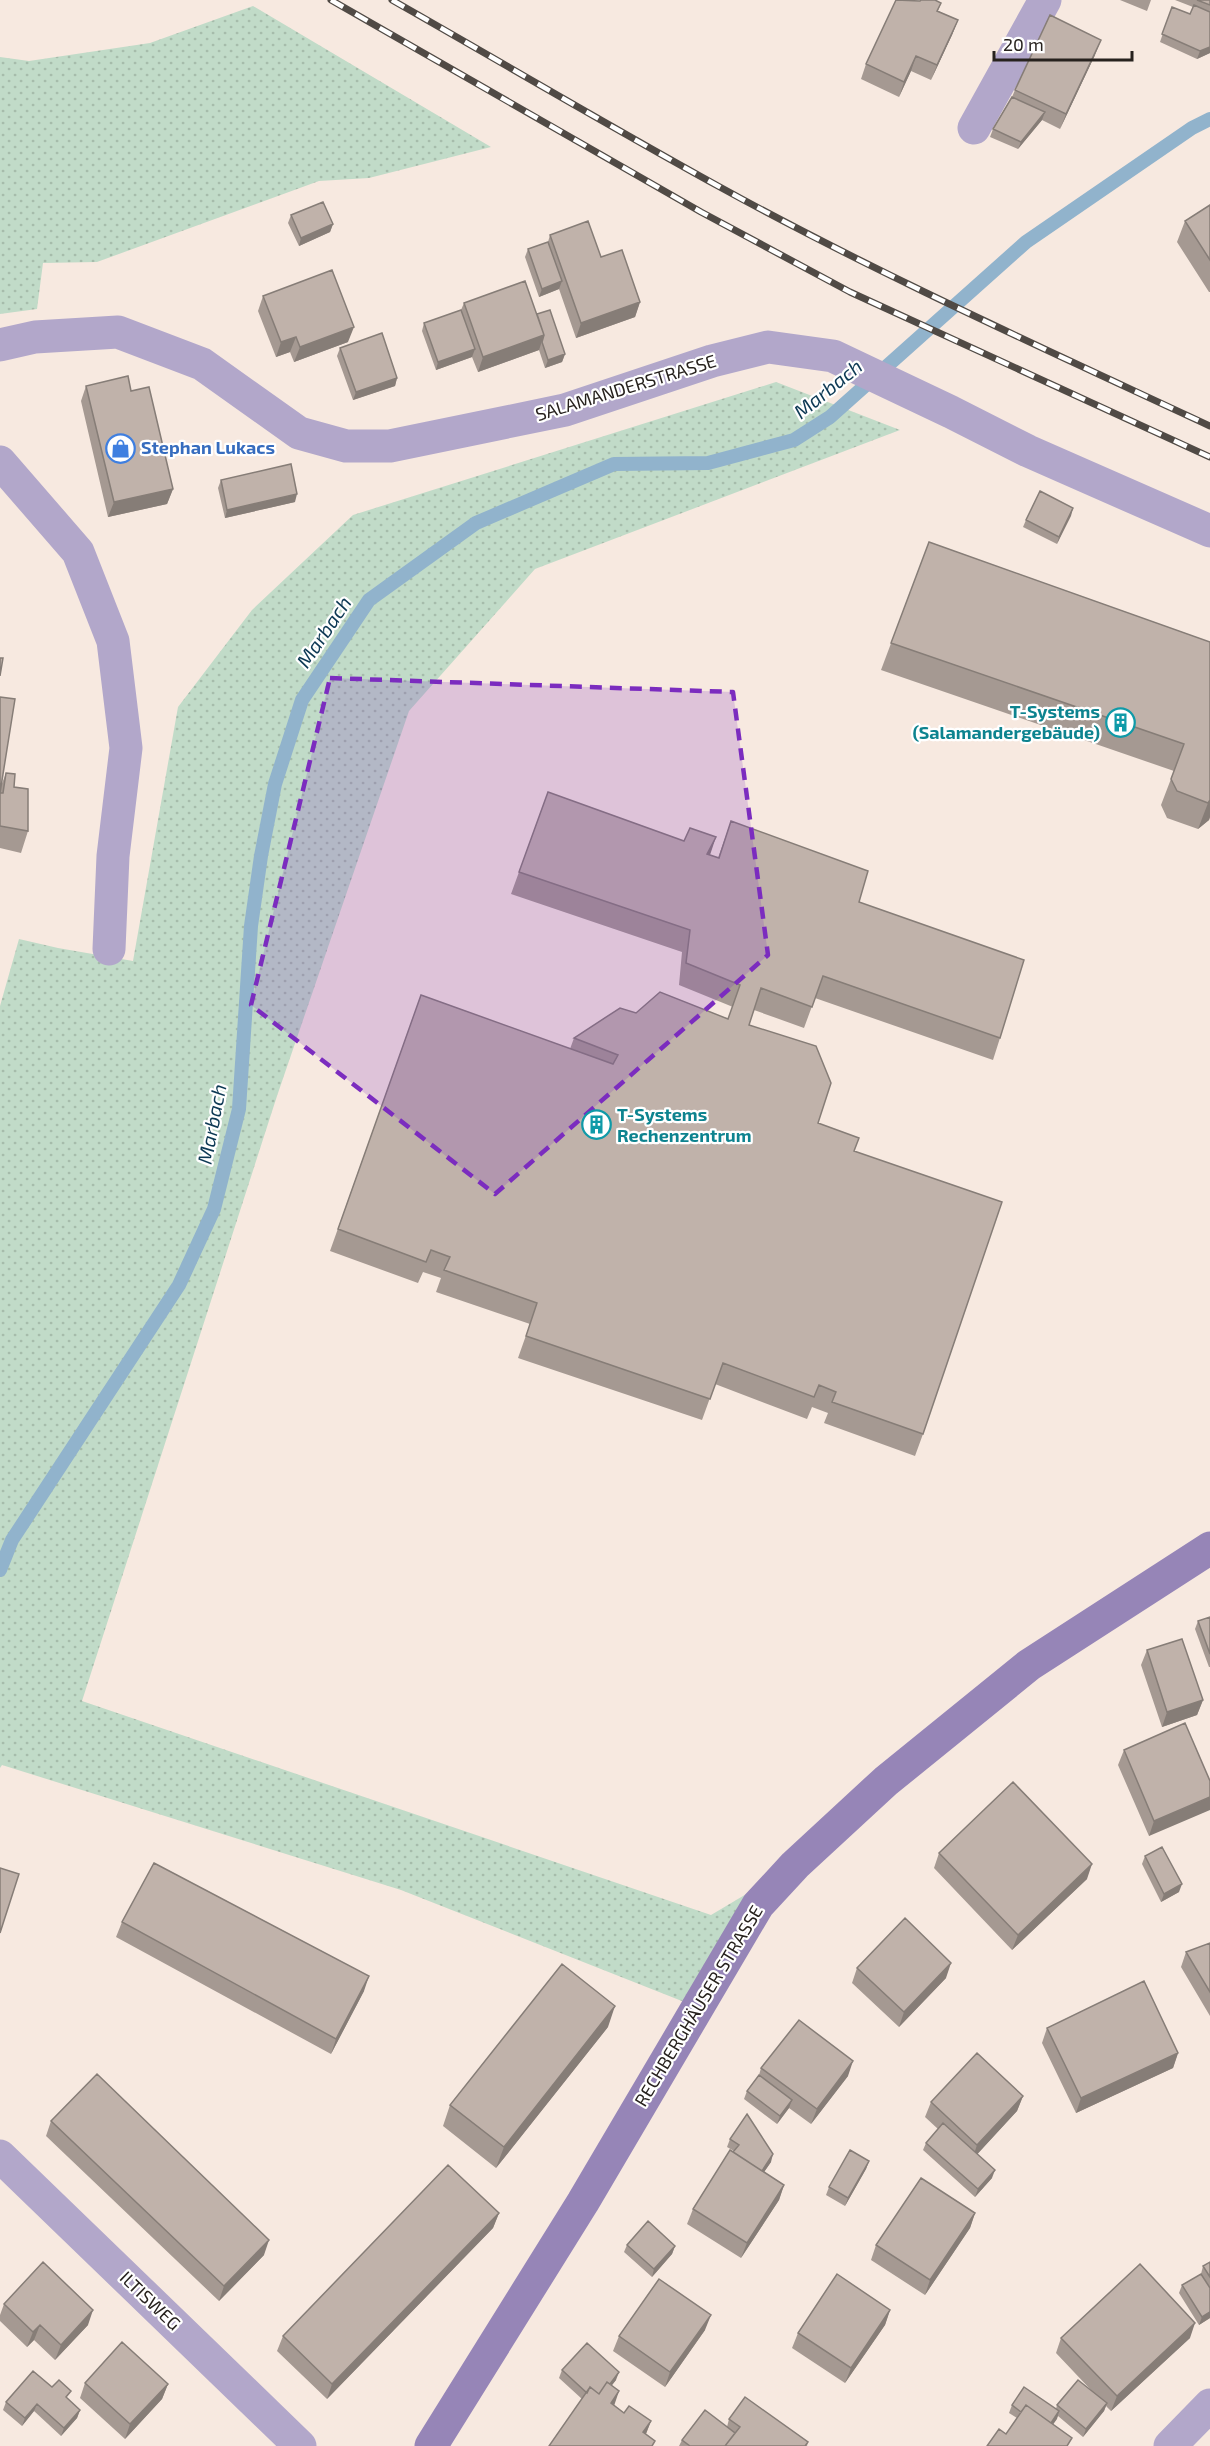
<svg xmlns="http://www.w3.org/2000/svg" width="1210" height="2446" font-family="'Exo 2',sans-serif">
<style>
.grass{fill:url(#grass-dots)}
.lines{fill:none;stroke-linecap:round;stroke-linejoin:round}
.stream{stroke:#91b3cc;stroke-width:14}
.street{stroke:#b2a7ca;stroke-width:33}
.secondary{stroke:#9685b7;stroke-width:33}
.rail-casing{stroke:#504a45;stroke-width:7}
.rail{stroke:#fff;stroke-width:4.5;stroke-dasharray:14;stroke-linecap:butt}
.wall{fill:#a59992}
.shaded-wall{fill:#867d77}
.building{fill:#c0b2aa;stroke:#867d77;stroke-width:1.5}
.marked{fill:#7b2cbf;fill-opacity:0.2;stroke:#7b2cbf;stroke-width:4.5;stroke-dasharray:12 8;stroke-linejoin:round}
.labels{text-anchor:middle;stroke-width:4.5;stroke-linejoin:round;paint-order:stroke}
.street-label{font-size:18px;fill:#27221e;stroke:#fff}
.shop-label{font-size:18px;font-weight:bold;fill:#366cbe;stroke:#fff;text-anchor:start}
.culture-label{font-size:18px;font-weight:bold;fill:#0d838f;stroke:#fff;text-anchor:end}
.water-label{font-size:20px;font-style:italic;fill:#0d3954;stroke:#fff}
</style>
<defs>
<pattern id="grass-dots" width="8" height="8" patternUnits="userSpaceOnUse" patternTransform="scale(1.5)"><rect width="8" height="8" fill="#c1dbc8"/><path d="M2 2h.1M6 6h.1" fill="none" stroke="#a6bcab" stroke-width="1.8" stroke-linecap="round"/></pattern>
</defs>
<rect width="100%" height="100%" fill="#f7e9e0"/>
<path class="grass" d="M 253,6 L 491,147 L 369,178 L 319,181 L 97,262 L 43,263 L 37,309 L 0,314 L 0,57 L 29,61 L 150,43 Z
M 776,382 L 900,430 L 535,569 L 409,711 L 277,1096 L 82,1701 L 711,1915 L 795,1865 L 697,2007 L 401,1890 L 2,1765 L 0,1768 L 0,1006 L 19,939 L 58,948 L 133,961 L 178,707 L 252,610 L 353,515 Z"/>
<g class="lines">
<path class="stream" d="M 0,1570 L 12,1540 L 179,1285 L 214,1209 L 239,1109 L 251,926 L 261,856 L 275,784 L 302,700 L 369,600 L 476,523 L 614,464 L 708,463 L 794,440 L 830,417 L 1026,242 L 1192,128 L 1210,119"/>
<path class="street" d="M 974,128 L 1045,0
M 0,345 L 35,337 L 118,332 L 202,364 L 299,433 L 346,446 L 390,446 L 565,410 L 712,361 L 768,347 L 833,356 L 951,412 L 1028,451 L 1210,531
M 0,462 L 78,552 L 113,641 L 126,748 L 113,856 L 109,949
M 0,2156 L 300,2446
M 1170,2446 L 1210,2405"/>
<path class="secondary" d="M 431,2446 L 583,2202 L 758,1905 L 795,1865 L 886,1781 L 1029,1665 L 1210,1548"/>
<defs>
<path id="rail" d="M 331,0 L 701,212 L 850,292 L 1210,457
M 392,0 C 501,62 609,126 718,186 C 878,274 1045,349 1210,426"/>
</defs>
<use href="#rail" class="rail-casing"/>
<use href="#rail" class="rail"/>
</g>
<path class="wall" d="M 1120,0 L 1151,0 L 1147,11 Z
M 1175,0 L 1210,0 L 1210,53 L 1197,59 L 1160,42 L 1172,7 L 1190,14 L 1193,7 Z
M 920,1 L 941,3 L 938,11 L 958,20 L 952,35 L 931,80 L 911,71 L 899,97 L 861,79 L 866,64 Z
M 1095,55 L 1060,129 L 1042,120 L 1018,149 L 990,137 L 993,129 L 1012,97 L 1015,90 Z
M 1210,205 L 1210,292 L 1209,292 L 1177,242 L 1185,221 Z
M 291,215 L 333,224 L 330,232 L 299,246 L 288,223 Z
M 550,235 L 601,257 L 640,302 L 635,317 L 576,338 L 559,289 L 539,297 L 525,257 L 528,249 L 548,242 Z
M 263,296 L 348,342 L 294,362 L 290,352 L 276,357 L 258,311 Z
M 464,303 L 537,314 L 565,354 L 562,362 L 545,368 L 539,350 L 478,372 L 472,357 L 436,370 L 422,331 L 424,323 L 461,310 Z
M 340,348 L 397,378 L 395,386 L 353,400 L 337,356 Z
M 86,386 L 131,391 L 173,489 L 167,504 L 108,517 L 81,401 Z
M 221,480 L 295,502 L 225,518 L 218,488 Z
M 1073,508 L 1057,544 L 1023,527 L 1026,520 Z
M 929,542 L 1210,642 L 1210,817 L 1209,820 L 1198,829 L 1167,818 L 1161,805 L 1174,771 L 881,670 Z
M 0,697 L 1,786 L 6,773 L 14,787 L 28,831 L 21,853 L 0,848 Z
M 548,792 L 718,858 L 731,821 L 859,902 L 1000,1038 L 993,1060 L 815,998 L 804,1028 L 754,1010 L 749,1025 L 818,1123 L 854,1151 L 923,1434 L 915,1456 L 824,1423 L 828,1413 L 812,1407 L 807,1419 L 715,1384 L 702,1420 L 518,1358 L 530,1324 L 436,1292 L 441,1278 L 423,1272 L 418,1283 L 330,1251 L 421,995 L 570,1049 L 574,1038 L 636,1013 L 728,1019 L 733,1007 L 679,985 L 682,952 L 511,894 Z
M 1210,1617 L 1210,1667 L 1209,1667 L 1195,1629 L 1198,1621 Z
M 1147,1650 L 1203,1700 L 1197,1715 L 1162,1727 L 1141,1665 Z
M 1124,1750 L 1210,1781 L 1149,1836 L 1118,1765 Z
M 939,1853 L 1087,1879 L 1012,1950 L 934,1868 Z
M 1145,1856 L 1179,1892 L 1161,1902 L 1142,1864 Z
M 122,1922 L 364,1991 L 331,2054 L 116,1937 Z
M 1210,1943 L 1210,2016 L 1181,1967 L 1186,1952 Z
M 857,1968 L 946,1978 L 899,2027 L 852,1983 Z
M 608,2027 L 496,2168 L 443,2126 L 450,2105 Z
M 1047,2028 L 1178,2053 L 1173,2068 L 1076,2113 L 1042,2043 Z
M 761,2068 L 848,2076 L 811,2124 L 789,2108 L 777,2124 L 744,2099 L 747,2091 L 759,2075 Z
M 1023,2096 L 1017,2111 L 977,2154 L 992,2178 L 975,2197 L 923,2150 L 926,2143 L 938,2129 L 925,2117 L 931,2102 Z
M 51,2121 L 264,2255 L 219,2301 L 46,2136 Z
M 730,2139 L 771,2162 L 764,2172 L 784,2185 L 779,2200 L 741,2258 L 687,2224 L 693,2209 L 734,2151 L 727,2147 Z
M 869,2161 L 866,2169 L 845,2206 L 826,2195 L 829,2187 Z
M 499,2213 L 493,2228 L 327,2399 L 277,2351 L 283,2336 Z
M 975,2213 L 970,2228 L 925,2295 L 871,2260 L 876,2245 Z
M 627,2245 L 675,2246 L 672,2254 L 652,2277 L 624,2252 Z
M 1210,2262 L 1210,2318 L 1199,2325 L 1179,2293 L 1182,2285 L 1201,2274 L 1203,2266 Z
M 4,2304 L 88,2325 L 55,2360 L 34,2340 L 27,2347 L 0,2321 L 0,2315 Z
M 890,2310 L 885,2325 L 845,2383 L 792,2348 L 798,2333 Z
M 705,2330 L 665,2387 L 613,2351 L 619,2336 Z
M 1061,2338 L 1190,2338 L 1111,2411 L 1106,2406 L 1104,2411 L 1083,2437 L 1058,2416 L 1053,2424 L 1006,2434 L 1017,2418 L 1009,2413 L 1012,2405 L 1056,2409 L 1057,2405 L 1091,2390 L 1056,2353 Z
M 562,2370 L 616,2380 L 612,2385 L 614,2405 L 624,2413 L 651,2421 L 646,2434 L 582,2399 L 559,2378 Z
M 85,2383 L 168,2384 L 162,2399 L 125,2439 L 80,2398 Z
M 52,2387 L 68,2399 L 80,2410 L 77,2418 L 61,2436 L 34,2411 L 22,2426 L 3,2410 L 6,2402 Z
M 729,2419 L 808,2442 L 807,2446 L 679,2446 L 682,2440 L 727,2427 Z"/>
<path class="shaded-wall" d="M 958,20 L 952,35 L 931,80 L 937,65 Z
M 1101,40 L 1095,55 L 1060,129 L 1066,114 Z
M 1210,47 L 1210,53 L 1197,59 L 1200,51 Z
M 916,56 L 911,71 L 899,97 L 904,82 Z
M 1045,112 L 1042,120 L 1018,149 L 1021,142 Z
M 333,224 L 330,232 L 299,246 L 301,238 Z
M 562,281 L 559,289 L 539,297 L 542,289 Z
M 640,302 L 635,317 L 576,338 L 581,323 Z
M 354,327 L 348,342 L 294,362 L 300,347 Z
M 544,335 L 539,350 L 478,372 L 483,357 Z
M 296,337 L 290,352 L 276,357 L 281,342 Z
M 475,349 L 472,357 L 436,370 L 438,362 Z
M 565,354 L 562,362 L 545,368 L 548,360 Z
M 397,378 L 395,386 L 353,400 L 356,392 Z
M 173,489 L 167,504 L 108,517 L 114,502 Z
M 297,494 L 295,502 L 225,518 L 227,510 Z
M 1073,508 L 1071,516 L 1057,544 L 1059,537 Z
M 1210,800 L 1210,817 L 1209,820 L 1198,829 L 1208,803 Z
M 716,837 L 709,858 L 707,854 Z
M 1203,1700 L 1197,1715 L 1162,1727 L 1167,1712 Z
M 1210,1797 L 1210,1810 L 1149,1836 L 1154,1821 Z
M 1092,1864 L 1087,1879 L 1012,1950 L 1018,1935 Z
M 1182,1884 L 1179,1892 L 1161,1902 L 1164,1894 Z
M 951,1963 L 946,1978 L 899,2027 L 904,2012 Z
M 369,1976 L 364,1991 L 331,2054 L 336,2039 Z
M 615,2006 L 608,2027 L 496,2168 L 504,2147 Z
M 1178,2053 L 1173,2068 L 1076,2113 L 1081,2098 Z
M 853,2061 L 848,2076 L 811,2124 L 817,2109 Z
M 1023,2096 L 1017,2111 L 972,2160 L 977,2145 Z
M 792,2100 L 789,2108 L 777,2124 L 780,2116 Z
M 773,2154 L 771,2162 L 755,2185 L 758,2177 Z
M 869,2161 L 866,2169 L 845,2206 L 848,2198 Z
M 995,2170 L 992,2178 L 975,2197 L 978,2189 Z
M 784,2185 L 779,2200 L 741,2258 L 747,2243 Z
M 499,2213 L 493,2228 L 327,2399 L 332,2384 Z
M 975,2213 L 970,2228 L 925,2295 L 930,2280 Z
M 269,2240 L 264,2255 L 219,2301 L 224,2286 Z
M 675,2246 L 672,2254 L 652,2277 L 654,2269 Z
M 93,2310 L 88,2325 L 55,2360 L 61,2345 Z
M 890,2310 L 885,2325 L 845,2383 L 851,2368 Z
M 1210,2312 L 1210,2318 L 1199,2325 L 1202,2317 Z
M 711,2315 L 705,2330 L 665,2387 L 670,2372 Z
M 1195,2323 L 1190,2338 L 1111,2411 L 1117,2396 Z
M 40,2325 L 34,2340 L 27,2347 L 33,2332 Z
M 619,2372 L 616,2380 L 593,2409 L 596,2401 Z
M 168,2384 L 162,2399 L 125,2439 L 130,2424 Z
M 619,2391 L 614,2406 L 611,2403 Z
M 1107,2403 L 1104,2411 L 1083,2437 L 1086,2429 Z
M 37,2404 L 34,2411 L 22,2426 L 25,2418 Z
M 80,2410 L 77,2418 L 61,2436 L 64,2428 Z
M 1059,2411 L 1057,2419 L 1044,2437 L 1047,2429 Z
M 651,2421 L 645,2436 L 643,2432 Z"/>
<path class="building" d="M 896,0 L 920,1 L 921,0 L 935,0 L 941,3 L 937,11 L 958,20 L 937,65 L 916,56 L 904,82 L 866,64 Z
M 1197,0 L 1210,0 L 1210,5 Z
M 1194,5 L 1210,12 L 1210,47 L 1200,51 L 1162,34 L 1172,7 L 1190,14 Z
M 1050,15 L 1101,40 L 1066,114 L 1015,90 Z
M 1012,97 L 1045,112 L 1021,142 L 993,129 Z
M 323,202 L 333,224 L 301,238 L 291,215 Z
M 1210,205 L 1210,260 L 1185,221 Z
M 588,221 L 601,257 L 622,250 L 640,302 L 581,323 L 550,235 Z
M 548,242 L 562,281 L 542,289 L 528,249 Z
M 332,270 L 354,327 L 300,347 L 296,337 L 281,342 L 263,296 Z
M 525,281 L 544,335 L 483,357 L 464,303 Z
M 461,310 L 475,349 L 438,362 L 424,323 Z
M 550,310 L 565,354 L 548,360 L 542,342 L 544,335 L 537,314 Z
M 382,333 L 397,378 L 356,392 L 340,348 Z
M 128,376 L 131,391 L 149,387 L 173,489 L 114,502 L 86,386 Z
M 291,464 L 297,494 L 227,510 L 221,480 Z
M 1040,491 L 1073,508 L 1059,537 L 1026,520 Z
M 929,542 L 1210,642 L 1210,800 L 1208,803 L 1177,791 L 1171,779 L 1184,744 L 891,643 Z
M 0,658 L 3,658 L 0,676 Z
M 0,697 L 15,699 L 0,793 Z
M 6,773 L 15,774 L 14,787 L 28,789 L 28,831 L 0,826 L 0,793 L 3,793 Z
M 548,792 L 684,841 L 690,828 L 716,837 L 707,854 L 719,858 L 731,821 L 868,871 L 859,902 L 1024,960 L 1000,1038 L 823,976 L 812,1007 L 761,988 L 749,1025 L 816,1046 L 831,1083 L 818,1123 L 859,1138 L 854,1151 L 1002,1202 L 923,1434 L 832,1402 L 836,1392 L 819,1385 L 814,1397 L 723,1363 L 710,1399 L 526,1336 L 537,1303 L 444,1270 L 450,1257 L 431,1250 L 426,1262 L 338,1229 L 421,995 L 613,1064 L 618,1055 L 574,1038 L 620,1008 L 636,1013 L 660,992 L 728,1019 L 740,985 L 686,963 L 690,930 L 519,872 Z
M 1210,1617 L 1210,1654 L 1198,1621 Z
M 1182,1639 L 1203,1700 L 1167,1712 L 1147,1650 Z
M 1185,1723 L 1210,1781 L 1210,1797 L 1154,1821 L 1124,1750 Z
M 1013,1782 L 1092,1864 L 1018,1935 L 939,1853 Z
M 1162,1847 L 1182,1884 L 1164,1894 L 1145,1856 Z
M 154,1863 L 369,1976 L 336,2039 L 122,1922 Z
M 0,1868 L 19,1874 L 0,1933 Z
M 905,1918 L 951,1963 L 904,2012 L 857,1968 Z
M 1210,1943 L 1210,1992 L 1186,1952 Z
M 562,1964 L 615,2006 L 504,2147 L 450,2105 Z
M 1144,1981 L 1178,2053 L 1081,2098 L 1047,2028 Z
M 799,2020 L 853,2061 L 817,2109 L 761,2068 Z
M 977,2053 L 1023,2096 L 977,2145 L 931,2102 Z
M 97,2074 L 269,2240 L 224,2286 L 51,2121 Z
M 759,2075 L 792,2100 L 780,2116 L 747,2091 Z
M 747,2114 L 773,2154 L 762,2171 L 733,2152 L 739,2145 L 730,2139 Z
M 943,2123 L 995,2170 L 978,2189 L 926,2143 Z
M 730,2150 L 784,2185 L 747,2243 L 693,2209 Z
M 850,2150 L 869,2161 L 848,2198 L 829,2187 Z
M 448,2165 L 499,2213 L 332,2384 L 283,2336 Z
M 921,2178 L 975,2213 L 930,2280 L 876,2245 Z
M 648,2221 L 675,2246 L 654,2269 L 627,2245 Z
M 43,2262 L 93,2310 L 61,2345 L 40,2325 L 33,2332 L 4,2304 Z
M 1210,2262 L 1210,2277 L 1203,2266 Z
M 1140,2264 L 1195,2323 L 1117,2396 L 1061,2338 Z
M 837,2274 L 890,2310 L 851,2368 L 798,2333 Z
M 1201,2274 L 1210,2288 L 1210,2312 L 1202,2317 L 1182,2285 Z
M 659,2279 L 711,2315 L 670,2372 L 619,2336 Z
M 122,2342 L 168,2384 L 130,2424 L 85,2383 Z
M 587,2343 L 619,2372 L 610,2384 L 607,2382 L 599,2394 L 590,2387 L 587,2393 L 562,2370 Z
M 33,2371 L 52,2387 L 59,2380 L 71,2391 L 66,2397 L 80,2410 L 64,2428 L 37,2404 L 25,2418 L 6,2402 Z
M 1078,2380 L 1107,2403 L 1086,2429 L 1057,2405 Z
M 607,2382 L 619,2391 L 611,2403 L 624,2413 L 629,2406 L 651,2421 L 643,2432 L 655,2441 L 652,2446 L 549,2446 L 590,2387 L 599,2394 Z
M 1024,2387 L 1059,2411 L 1051,2423 L 1026,2405 L 1021,2412 L 1012,2405 Z
M 745,2397 L 808,2442 L 805,2446 L 725,2446 L 740,2427 L 729,2419 Z
M 1026,2405 L 1072,2438 L 1067,2446 L 987,2446 L 999,2429 L 1006,2434 Z
M 705,2410 L 735,2433 L 725,2446 L 690,2446 L 682,2440 Z"/>
<path class="marked" d="M 330,678 L 733,692 L 768,955 L 495,1194 L 251,1005 Z"/>
<defs>
<symbol id="shop-ring" viewBox="-11 -11 22 22"><circle r="9.5" fill="#fff" stroke="#3f7fe0" stroke-width="1.5"/><path d="M-5-2.5h2.3a2.7 3.5 0 0 1 5.4 0H5L5.5 6h-11ZM-1.5-2.5h3a1.5 2.3 0 0 0-3 0Z" fill="#3f7fe0"/></symbol>
<symbol id="building-ring" viewBox="-11 -11 22 22"><circle r="9.5" fill="#fff" stroke="#0f9aa8" stroke-width="1.5"/><path d="M-4-6H4V6H1V3H-1V6H-4ZM-2.5-4.3h1.7v1.8h-1.7ZM.8-4.3h1.7v1.8H.8ZM-2.5-1h1.7V.8h-1.7ZM.8-1h1.7V.8H.8Z" fill="#0f9aa8"/></symbol>
</defs>
<g fill-rule="evenodd">
<use href="#shop-ring" x="104" y="432" width="33" height="33"/>
<use href="#building-ring" x="1104" y="706" width="33" height="33"/>
<use href="#building-ring" x="580" y="1108" width="33" height="33"/>
</g>
<g class="labels">
<g class="street-label">
<text transform="translate(626 388) rotate(-17)" y="6">SALAMANDERSTRASSE</text>
<text transform="translate(699 2006) rotate(-59)" y="6">RECHBERGHÄUSER STRASSE</text>
<text transform="translate(150 2301) rotate(44)" y="6">ILTISWEG</text>
</g>
<g class="shop-label">
<text x="141" y="454">Stephan Lukacs</text>
</g>
<g class="culture-label">
<text x="1100" y="718">T-Systems<tspan x="1100" dy="21">(Salamandergebäude)</tspan></text>
<text x="617" y="1121" text-anchor="start">T-Systems<tspan x="617" dy="21">Rechenzentrum</tspan></text>
</g>
<g class="water-label">
<text transform="translate(828 389) rotate(-39)" y="7">Marbach</text>
<text transform="translate(324 632) rotate(-56)" y="7">Marbach</text>
<text transform="translate(212 1124) rotate(-79)" y="7">Marbach</text>
</g>
</g>
<path d="M994 51v9h138v-9" fill="none" stroke="#27221e" stroke-width="3"/>
<text x="1003" y="51" font-size="18" fill="#27221e" stroke="#ffffff" stroke-width="4.5" paint-order="stroke">20 m</text>
</svg>
